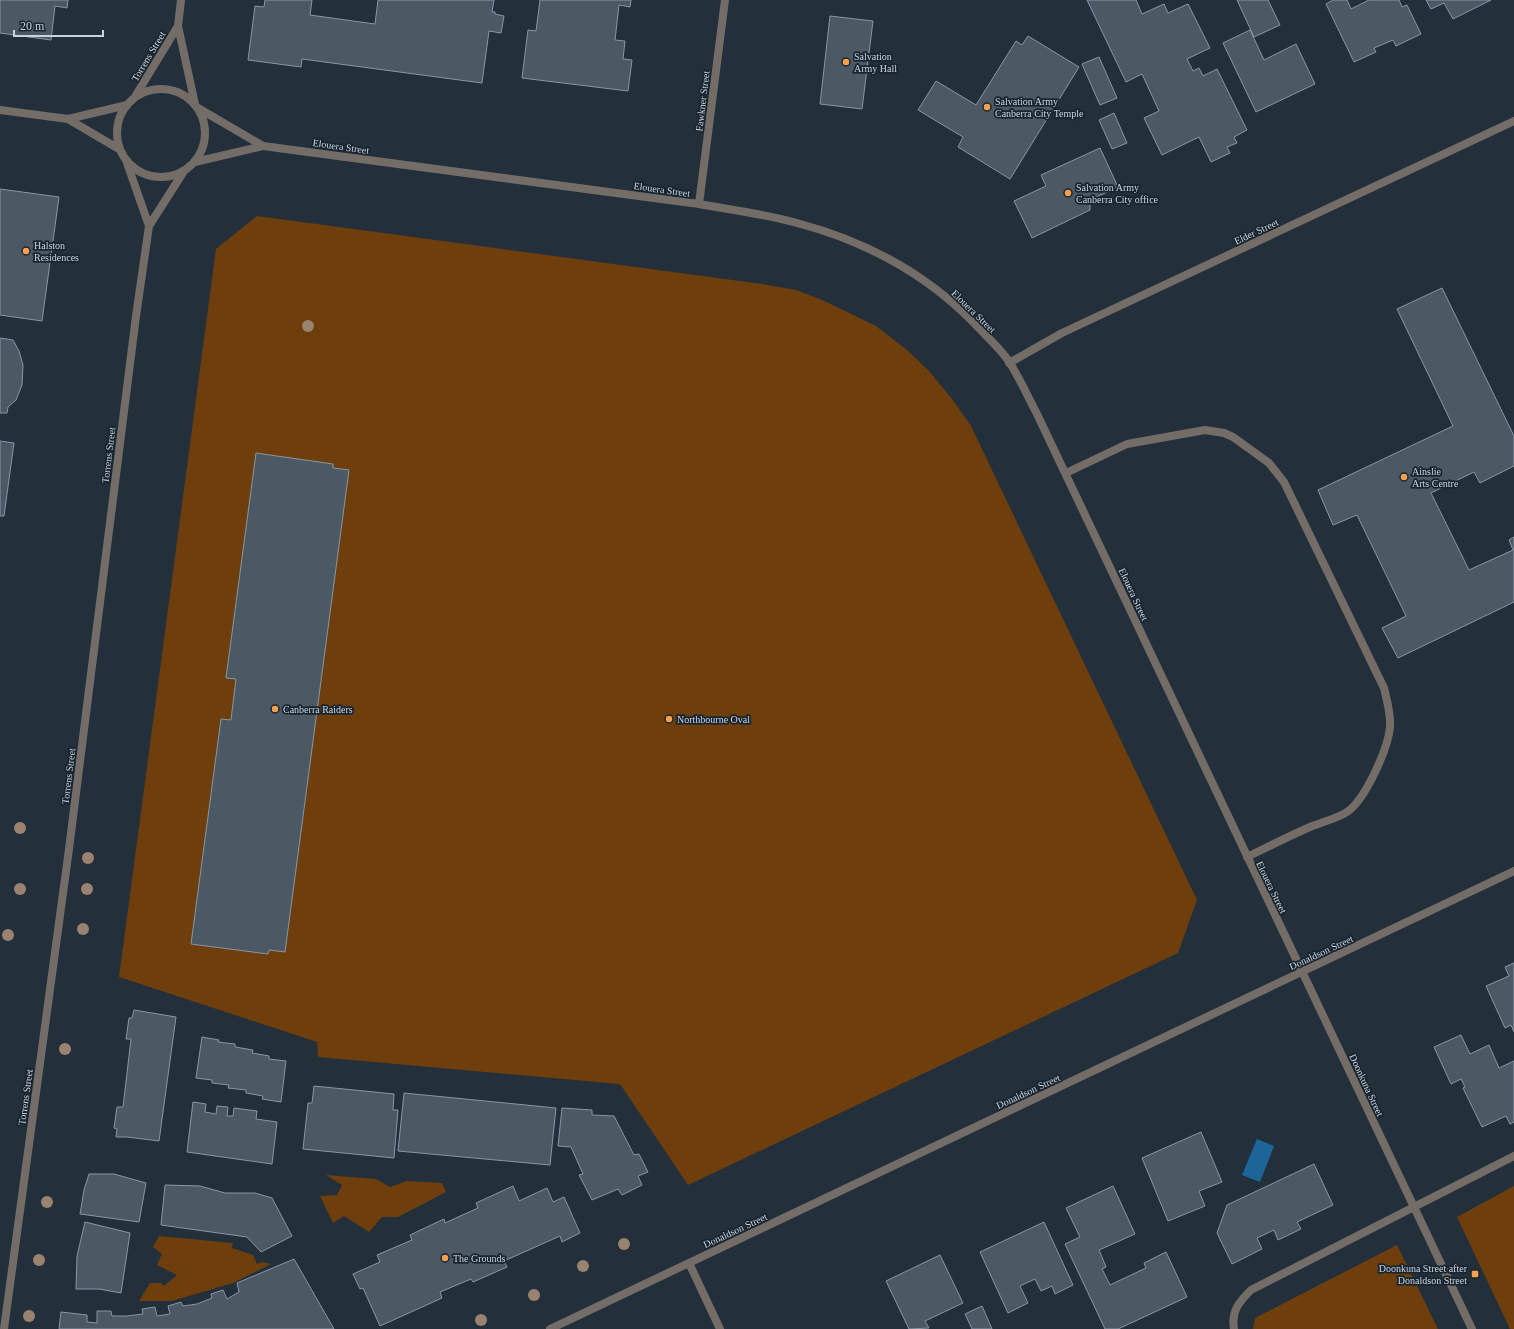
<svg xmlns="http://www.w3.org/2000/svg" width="1514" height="1329" font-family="Georgia,serif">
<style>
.green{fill:#6e3e0c}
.water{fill:#1c6599}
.building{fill:#4b5965;stroke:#8897a5}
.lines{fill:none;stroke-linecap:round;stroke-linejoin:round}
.service{stroke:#746d67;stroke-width:8}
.minor{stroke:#746d67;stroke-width:8}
.tree{fill:#9a8270}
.poi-dot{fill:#f9a04d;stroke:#192631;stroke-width:1.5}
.labels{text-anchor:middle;stroke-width:3.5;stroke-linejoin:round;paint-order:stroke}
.street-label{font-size:10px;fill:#cad3da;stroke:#192631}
.poi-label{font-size:10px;fill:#cad3da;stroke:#192631;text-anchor:start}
</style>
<rect width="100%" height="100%" fill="#23303b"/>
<path class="green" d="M 257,216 L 762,284 L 796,290 L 820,299 L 876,326 L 907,350 L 929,371 L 952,399 L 971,426 L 1197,900 L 1178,953 L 688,1185 L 620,1084 L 318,1057 L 317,1042 L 119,977 L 216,249 Z
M 326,1175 L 376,1179 L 390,1187 L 407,1181 L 442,1183 L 446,1192 L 398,1217 L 382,1217 L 369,1232 L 344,1216 L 333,1223 L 320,1196 L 337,1195 L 342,1185 Z
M 1514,1186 L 1514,1329 L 1510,1329 L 1457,1217 Z
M 159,1236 L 233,1243 L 232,1248 L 253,1255 L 257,1264 L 262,1262 L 271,1264 L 233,1283 L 172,1301 L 139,1301 L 150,1283 L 161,1283 L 164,1286 L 177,1275 L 157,1265 L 162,1254 L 153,1247 Z
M 1397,1245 L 1438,1329 L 1253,1329 L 1255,1318 Z"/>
<path class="water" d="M 1257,1139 L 1274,1146 L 1260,1182 L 1242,1175 Z"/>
<path class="building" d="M 0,0 L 68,0 L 67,8 L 55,6 L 51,40 L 0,33 Z
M 265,0 L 312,0 L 310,15 L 375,24 L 378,0 L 494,0 L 492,12 L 495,12 L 495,14 L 504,16 L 501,33 L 489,31 L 482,83 L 302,59 L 301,67 L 248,60 L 255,6 L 264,7 Z
M 540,0 L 631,0 L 630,7 L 619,5 L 615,40 L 625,41 L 623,59 L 632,60 L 628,91 L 522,78 L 528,30 L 536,31 Z
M 1087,0 L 1136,0 L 1142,14 L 1164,4 L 1168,13 L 1188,4 L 1210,48 L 1187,59 L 1193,71 L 1199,68 L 1203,76 L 1217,69 L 1247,130 L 1234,137 L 1237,143 L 1227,147 L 1230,153 L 1211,162 L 1199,137 L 1162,155 L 1144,118 L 1159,111 L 1142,74 L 1126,82 Z
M 1237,0 L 1268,0 L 1280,25 L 1254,37 Z
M 1333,0 L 1347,0 L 1351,9 L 1369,0 L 1399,0 L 1402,7 L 1407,5 L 1421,34 L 1396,46 L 1393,40 L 1374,48 L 1376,52 L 1354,62 L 1326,4 Z
M 1426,0 L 1491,0 L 1453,19 L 1444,3 L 1431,9 Z
M 830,16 L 873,21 L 862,109 L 820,104 Z
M 1250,30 L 1264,60 L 1296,44 L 1315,84 L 1256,112 L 1223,43 Z
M 1028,36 L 1079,67 L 1010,179 L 958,147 L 963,137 L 918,110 L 936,81 L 976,105 L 1016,41 L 1022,45 Z
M 1099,57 L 1117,98 L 1100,105 L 1082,64 Z
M 1114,113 L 1127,143 L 1112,149 L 1099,120 Z
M 1100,148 L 1118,187 L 1090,200 L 1090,210 L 1032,238 L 1014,201 L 1046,186 L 1041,175 Z
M 0,189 L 59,197 L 42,321 L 0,315 Z
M 1442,288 L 1514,436 L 1514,466 L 1480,483 L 1474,472 L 1431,493 L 1469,570 L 1513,550 L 1509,540 L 1514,537 L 1514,602 L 1398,658 L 1382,628 L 1406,616 L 1357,515 L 1333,525 L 1318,490 L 1453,426 L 1397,309 Z
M 0,338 L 13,340 L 19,351 L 23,365 L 22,385 L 16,400 L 8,407 L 7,413 L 0,413 Z
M 0,441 L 14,443 L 4,516 L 0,516 Z
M 256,453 L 333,464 L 333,468 L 349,470 L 285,952 L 269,950 L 268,954 L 191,944 L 221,719 L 231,720 L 236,679 L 226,678 Z
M 1514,963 L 1514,1032 L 1511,1025 L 1505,1028 L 1486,986 L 1509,976 L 1505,967 Z
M 134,1010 L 176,1017 L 159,1141 L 127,1137 L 116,1137 L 117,1129 L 114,1128 L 117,1107 L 123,1107 L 131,1039 L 126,1039 L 129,1018 L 132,1018 Z
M 1461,1035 L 1470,1054 L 1489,1045 L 1499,1068 L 1514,1061 L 1514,1122 L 1510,1124 L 1506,1116 L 1482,1127 L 1463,1088 L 1465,1087 L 1461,1079 L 1451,1084 L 1434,1047 Z
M 202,1037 L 219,1040 L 218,1042 L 235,1044 L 235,1047 L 253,1050 L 252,1053 L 269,1056 L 269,1059 L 286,1061 L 281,1102 L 262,1099 L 263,1096 L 246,1093 L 246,1090 L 228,1088 L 229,1085 L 212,1083 L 212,1080 L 196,1078 Z
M 314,1086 L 394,1094 L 393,1110 L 398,1110 L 394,1158 L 303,1149 L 308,1103 L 312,1103 Z
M 404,1093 L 556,1108 L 550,1165 L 398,1151 Z
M 193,1102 L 206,1104 L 205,1112 L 216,1114 L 217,1106 L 228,1107 L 227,1116 L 233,1116 L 234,1108 L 257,1111 L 256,1119 L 277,1122 L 272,1164 L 187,1152 Z
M 562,1108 L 592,1110 L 592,1115 L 614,1116 L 634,1155 L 639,1154 L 648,1172 L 638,1176 L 642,1185 L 622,1195 L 618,1189 L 592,1200 L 579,1175 L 583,1174 L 571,1147 L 558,1146 Z
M 1201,1132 L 1222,1182 L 1199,1191 L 1205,1206 L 1168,1221 L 1142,1158 Z
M 1314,1164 L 1333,1205 L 1297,1222 L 1301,1229 L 1278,1240 L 1274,1230 L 1257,1238 L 1262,1249 L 1232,1264 L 1217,1233 L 1227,1205 Z
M 89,1174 L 114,1174 L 146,1183 L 139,1222 L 80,1214 L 84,1190 Z
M 165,1185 L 200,1186 L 225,1193 L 255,1193 L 272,1198 L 292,1236 L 261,1252 L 247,1237 L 161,1225 Z
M 513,1186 L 519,1201 L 547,1188 L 553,1202 L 564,1197 L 580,1233 L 562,1242 L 560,1236 L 504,1261 L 507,1267 L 473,1282 L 471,1279 L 440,1292 L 442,1298 L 380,1326 L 363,1288 L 360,1289 L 353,1274 L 380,1262 L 377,1255 L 412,1240 L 410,1235 L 444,1219 L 445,1223 L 478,1208 L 476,1203 Z
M 1113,1186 L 1135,1234 L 1099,1250 L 1106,1267 L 1102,1269 L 1110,1285 L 1146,1268 L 1144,1263 L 1166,1252 L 1187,1297 L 1118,1329 L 1105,1329 L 1065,1244 L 1080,1237 L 1066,1208 Z
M 85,1222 L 130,1233 L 121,1293 L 99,1289 L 76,1289 L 77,1256 Z
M 1044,1222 L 1073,1285 L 1055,1294 L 1052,1286 L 1041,1291 L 1035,1279 L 1020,1286 L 1028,1303 L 1008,1313 L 980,1252 Z
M 940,1255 L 963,1303 L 925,1321 L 929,1328 L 909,1329 L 886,1281 Z
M 294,1259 L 334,1329 L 59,1329 L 61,1312 L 87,1315 L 87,1322 L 97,1323 L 97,1311 L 111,1311 L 112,1316 L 127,1316 L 143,1314 L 142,1309 L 155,1307 L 157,1316 L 170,1314 L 168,1306 L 181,1302 L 183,1306 L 197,1304 L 212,1298 L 211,1294 L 223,1290 L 227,1299 L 239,1292 L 237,1283 Z
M 982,1306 L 992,1329 L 972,1329 L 965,1314 Z"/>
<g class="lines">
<path class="service" d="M 1066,473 L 1127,444 L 1205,430 L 1224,433 L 1233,437 L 1269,463 L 1284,482 L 1384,688 C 1387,700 1391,714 1390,727 C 1388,749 1365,800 1347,812 C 1336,819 1322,822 1310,827 C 1289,836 1268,847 1247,857"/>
<path class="minor" d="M 181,0 L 178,26 L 195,104
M117 133a44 44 0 1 1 88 0a44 44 0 1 1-88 0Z
M 136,95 L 178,26
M 198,108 L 263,146
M 0,110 L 68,119 L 127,105
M 68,119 L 119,149
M 195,162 L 263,146 L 699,204 C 732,210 765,214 797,223 C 865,241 927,274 976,325 C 987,337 1001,349 1010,363 C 1020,379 1028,397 1037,414 L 1472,1329
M 127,163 L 149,226
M 699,204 L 725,0
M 1009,363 L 1062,333 L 1514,121
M 689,1263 L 720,1329
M 4,1329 L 69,849 L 136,316 L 149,226 L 184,171
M 550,1329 L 1514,871
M 1234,1329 C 1231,1311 1239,1302 1251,1290 L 1514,1156"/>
</g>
<g class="tree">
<circle cx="308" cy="326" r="6"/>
<circle cx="20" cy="828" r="6"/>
<circle cx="88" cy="858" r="6"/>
<circle cx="20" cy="889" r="6"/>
<circle cx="87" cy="889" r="6"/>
<circle cx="83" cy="929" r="6"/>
<circle cx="8" cy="935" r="6"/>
<circle cx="65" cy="1049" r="6"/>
<circle cx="47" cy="1202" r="6"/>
<circle cx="624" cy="1244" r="6"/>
<circle cx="39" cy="1260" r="6"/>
<circle cx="583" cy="1266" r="6"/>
<circle cx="534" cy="1295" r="6"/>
<circle cx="29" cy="1316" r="6"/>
<circle cx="481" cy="1320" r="6"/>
</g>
<g class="poi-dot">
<circle cx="846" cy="62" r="4"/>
<circle cx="987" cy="107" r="4"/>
<circle cx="1068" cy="193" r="4"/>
<circle cx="26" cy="251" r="4"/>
<circle cx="1404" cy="477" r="4"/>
<circle cx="275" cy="709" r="4"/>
<circle cx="669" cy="719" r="4"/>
<circle cx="445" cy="1258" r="4"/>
<rect x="1471" y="1270" width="8" height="8" rx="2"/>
</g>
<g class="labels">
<g class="street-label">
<text transform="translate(148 56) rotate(-59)" y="4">Torrens Street</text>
<text transform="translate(702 101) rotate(-83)" y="4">Fawkner Street</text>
<text transform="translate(341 146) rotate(8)" y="4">Elouera Street</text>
<text transform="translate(662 189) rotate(8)" y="4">Elouera Street</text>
<text transform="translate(1256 231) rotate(-25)" y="4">Elder Street</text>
<text transform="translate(974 311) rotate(44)" y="4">Elouera Street</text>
<text transform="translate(108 455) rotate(-83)" y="4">Torrens Street</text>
<text transform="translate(1134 594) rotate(65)" y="4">Elouera Street</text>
<text transform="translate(68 776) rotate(-83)" y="4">Torrens Street</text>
<text transform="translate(1272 887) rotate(64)" y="4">Elouera Street</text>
<text transform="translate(1321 952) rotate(-25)" y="4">Donaldson Street</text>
<text transform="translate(1367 1085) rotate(65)" y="4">Doonkuna Street</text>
<text transform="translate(1028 1091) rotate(-25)" y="4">Donaldson Street</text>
<text transform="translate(25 1097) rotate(-82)" y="4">Torrens Street</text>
<text transform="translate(735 1230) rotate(-25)" y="4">Donaldson Street</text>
</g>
<g class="poi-label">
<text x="854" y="60">Salvation<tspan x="854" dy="12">Army Hall</tspan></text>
<text x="995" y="105">Salvation Army<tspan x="995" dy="12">Canberra City Temple</tspan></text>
<text x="1076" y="191">Salvation Army<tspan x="1076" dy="12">Canberra City office</tspan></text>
<text x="34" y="249">Halston<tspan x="34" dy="12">Residences</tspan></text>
<text x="1412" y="475">Ainslie<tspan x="1412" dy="12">Arts Centre</tspan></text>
<text x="283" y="713">Canberra Raiders</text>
<text x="677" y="723">Northbourne Oval</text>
<text x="453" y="1262">The Grounds</text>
<text x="1467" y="1272" text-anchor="end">Doonkuna Street after<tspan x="1467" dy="12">Donaldson Street</tspan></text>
</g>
</g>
<path d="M14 30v6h89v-6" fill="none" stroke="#cad3da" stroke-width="2"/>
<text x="20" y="30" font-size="12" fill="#cad3da" stroke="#192631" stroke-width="3" paint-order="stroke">20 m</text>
</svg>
